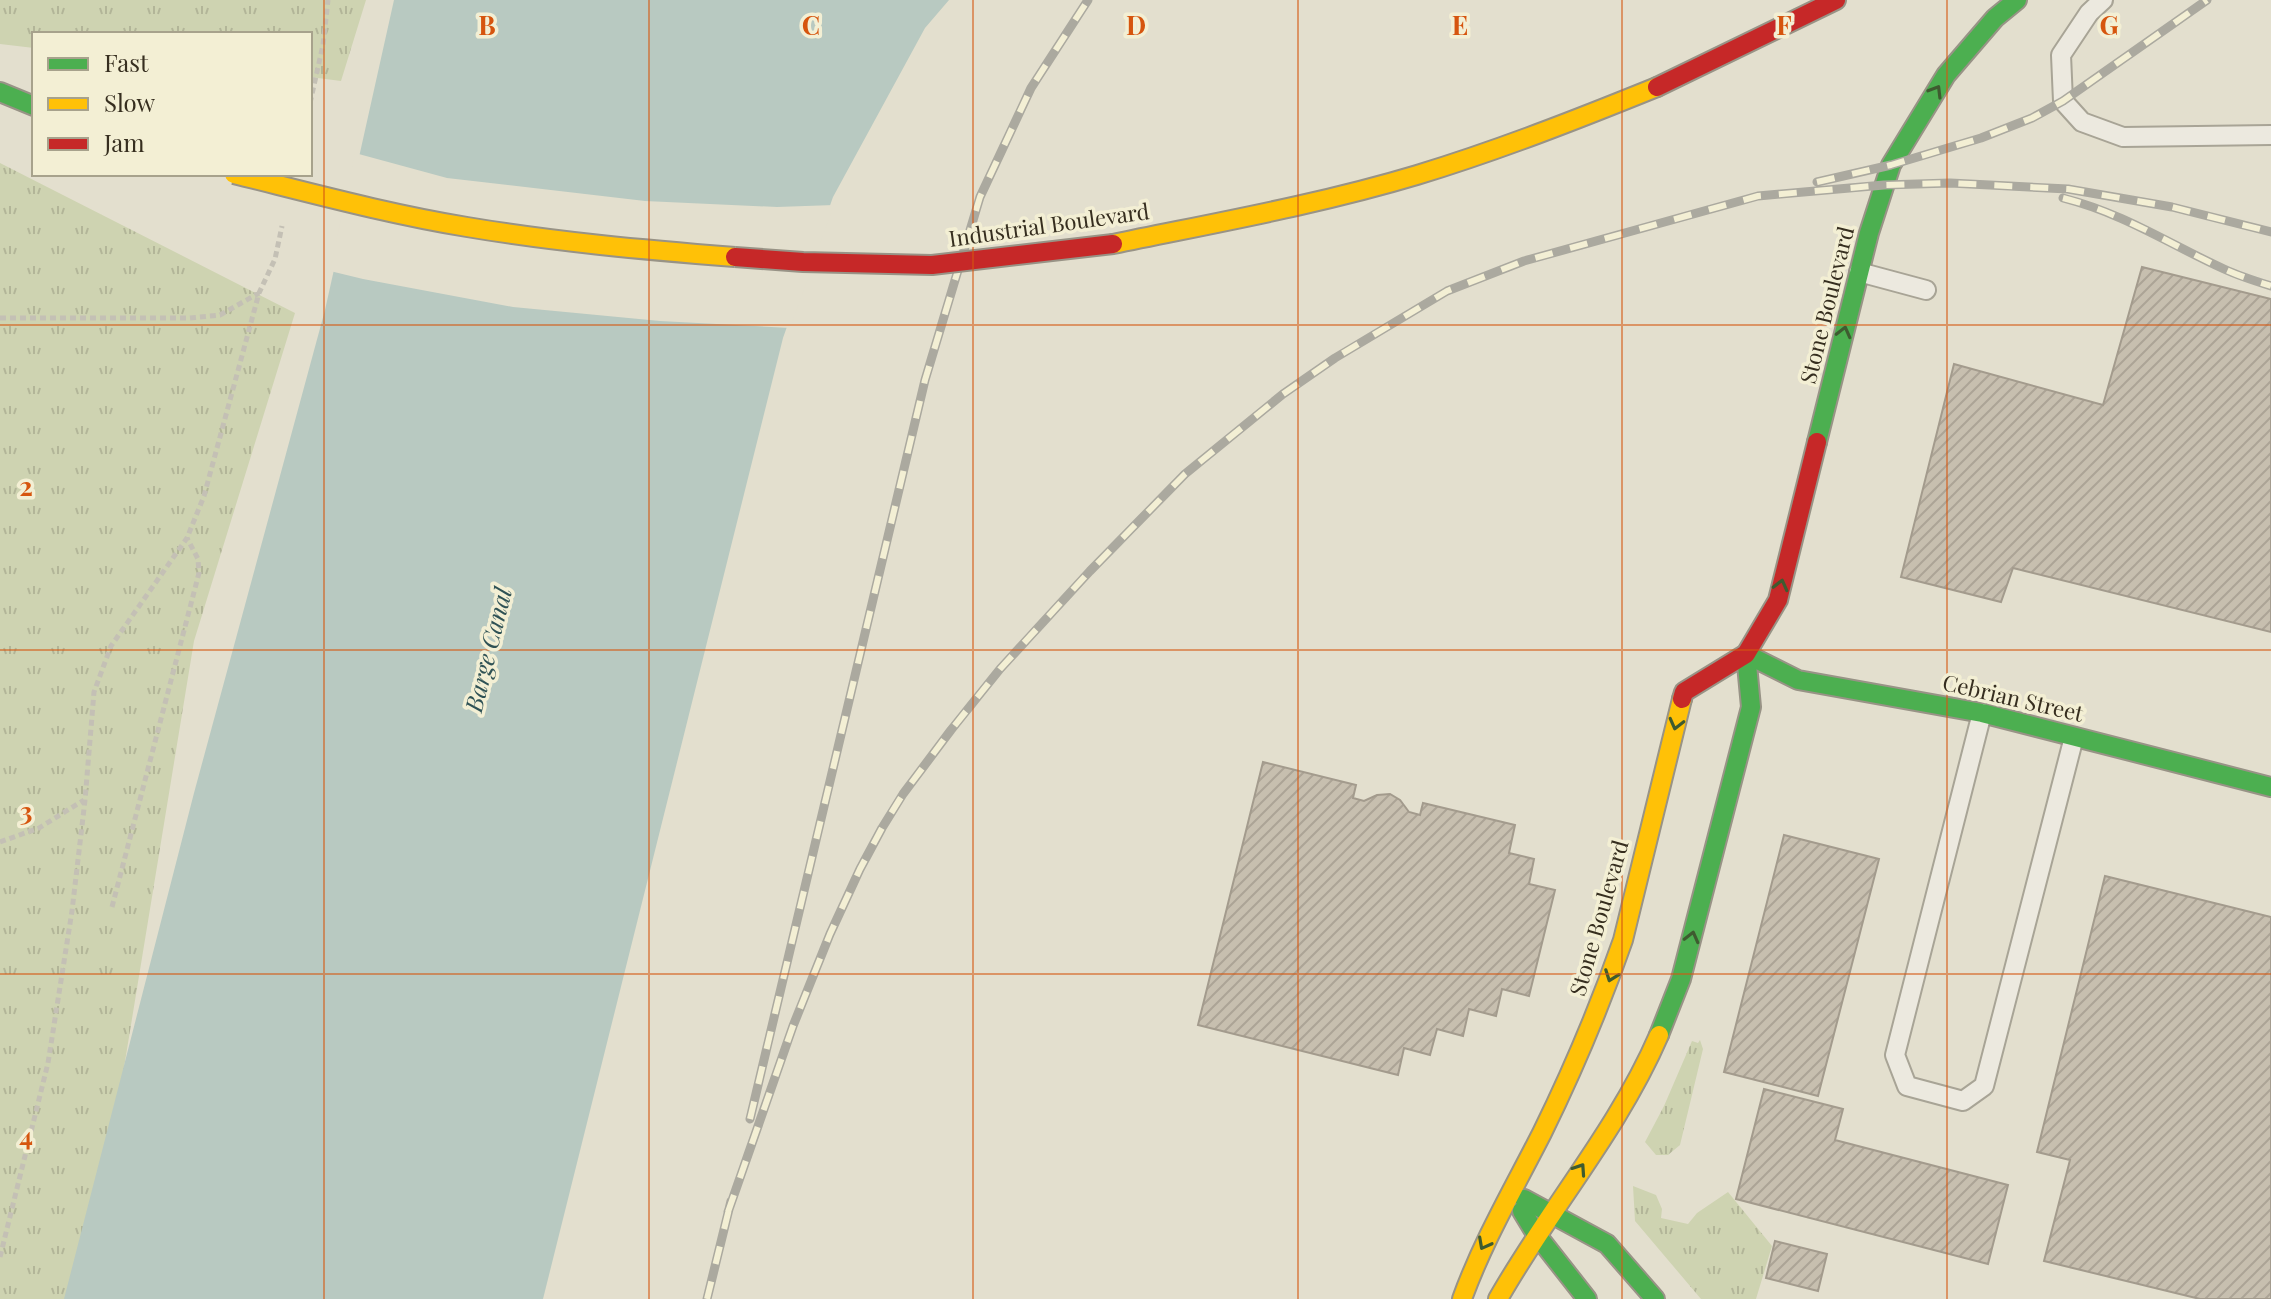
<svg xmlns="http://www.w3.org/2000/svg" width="2271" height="1299" font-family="'Playfair Display',serif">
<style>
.grass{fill:url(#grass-tufts)}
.water{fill:#b8c9c1}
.pier{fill:#e3dfce}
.building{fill:url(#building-hatch);stroke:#a39b8d;stroke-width:2}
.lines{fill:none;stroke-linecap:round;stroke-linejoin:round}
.lane-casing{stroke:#a8a496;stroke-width:22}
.fast-casing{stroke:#989386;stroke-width:22}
.slow-casing{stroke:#989386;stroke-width:22}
.jam-casing{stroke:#989386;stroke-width:22}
.path{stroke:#c4c0b5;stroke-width:5;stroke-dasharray:6 4;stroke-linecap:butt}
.lane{stroke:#ece9df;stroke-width:18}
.fast{stroke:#4caf50;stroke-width:18}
.slow{stroke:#ffc107;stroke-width:18}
.jam{stroke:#c62828;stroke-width:18}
.rail-casing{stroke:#aba99f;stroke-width:9}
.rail{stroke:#f3efd4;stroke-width:6;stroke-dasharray:18;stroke-linecap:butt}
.slow-bridge-casing{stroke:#989386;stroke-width:22;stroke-linecap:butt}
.jam-bridge-casing{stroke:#989386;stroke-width:22;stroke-linecap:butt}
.slow-bridge{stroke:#ffc107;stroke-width:18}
.jam-bridge{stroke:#c62828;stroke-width:18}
.oneway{stroke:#3e5b30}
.grid{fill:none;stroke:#d6550e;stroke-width:2;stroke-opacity:0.55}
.labels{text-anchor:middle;stroke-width:7;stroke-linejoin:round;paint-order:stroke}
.street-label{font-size:22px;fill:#362e1f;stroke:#f3efd4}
.water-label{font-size:24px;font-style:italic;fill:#2f5255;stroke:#f3efd4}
.grid-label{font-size:26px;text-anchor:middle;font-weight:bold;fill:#d6550e;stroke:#f3efd4;stroke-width:7;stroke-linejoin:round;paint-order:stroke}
</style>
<defs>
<pattern id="grass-tufts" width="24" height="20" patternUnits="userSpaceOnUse" patternTransform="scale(2)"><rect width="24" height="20" fill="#ced3b1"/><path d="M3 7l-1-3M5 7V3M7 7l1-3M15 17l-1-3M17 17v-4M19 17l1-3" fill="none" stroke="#b2b598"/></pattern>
<pattern id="building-hatch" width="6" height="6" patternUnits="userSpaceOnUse" patternTransform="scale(2)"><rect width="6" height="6" fill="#c7bfaf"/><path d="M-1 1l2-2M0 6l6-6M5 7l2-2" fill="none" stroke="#aca496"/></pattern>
</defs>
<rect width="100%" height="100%" fill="#e3dfce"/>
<path class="grass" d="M 0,0 L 366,0 L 341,81 L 310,77 L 310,34 L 34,34 L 34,48 L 0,44 Z
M 0,163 L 295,313 L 194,641 L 86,1299 L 0,1299 Z
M 1700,1040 L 1703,1049 L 1680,1145 L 1668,1155 L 1656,1155 L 1645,1142 L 1664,1106 L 1692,1041 L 1698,1043 Z
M 1633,1186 L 1656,1195 L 1662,1209 L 1661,1218 L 1688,1224 L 1697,1213 L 1728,1192 L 1772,1246 L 1756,1299 L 1701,1299 L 1635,1221 Z"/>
<path class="water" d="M 394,0 L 949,0 L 925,28 L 833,197 L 783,338 L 543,1299 L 64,1299 L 194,793 L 325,310 Z"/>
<path class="pier" d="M 355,153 L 447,178 L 645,201 L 777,207 L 834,205 L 790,328 L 660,321 L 513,307 L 363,279 L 330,271 Z"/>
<path class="building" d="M 2142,267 L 2271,299 L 2271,632 L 2013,568 L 2001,602 L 1901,577 L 1954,364 L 2103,405 Z
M 1263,762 L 1356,785 L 1353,798 L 1364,801 L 1377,795 L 1390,794 L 1400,800 L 1409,812 L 1420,815 L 1423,803 L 1515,825 L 1509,853 L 1534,859 L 1529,884 L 1555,890 L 1529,996 L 1502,989 L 1496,1016 L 1469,1009 L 1463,1036 L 1437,1029 L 1430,1055 L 1404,1048 L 1398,1075 L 1198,1025 Z
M 1784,835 L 1879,859 L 1818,1096 L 1724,1072 Z
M 2105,876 L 2271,917 L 2271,1299 L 2200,1299 L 2044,1261 L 2070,1160 L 2037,1152 Z
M 1764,1089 L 1843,1109 L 1835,1140 L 2008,1185 L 1988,1264 L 1736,1199 Z
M 1775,1241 L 1827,1254 L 1818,1291 L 1766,1278 Z"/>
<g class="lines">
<defs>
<path id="lane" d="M 2103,0 L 2089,13 L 2061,55 L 2063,101 L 2082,122 L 2123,137 L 2271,135
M 1859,272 L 1926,290
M 1982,713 L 1895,1055 L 1907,1086 L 1963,1101 L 1984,1086 L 2074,737"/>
<path id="fast" d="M 0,92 L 34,106
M 1817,442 L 1869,233 L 1891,165 L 1946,75 L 1995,18 L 2017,0
M 1746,654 L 1798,680 L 1982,713 L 2271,787
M 1659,1035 L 1681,979 L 1751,707 L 1746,654
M 1524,1199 L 1607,1244 L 1655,1299
M 1522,1211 L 1536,1234 L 1587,1299"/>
<path id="slow" d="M 1113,244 C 1214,223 1317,205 1417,175 C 1499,150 1578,119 1657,87
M 1462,1299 C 1483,1241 1514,1188 1542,1133 C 1573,1070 1600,1006 1623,940 L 1682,699
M 1498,1299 C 1549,1209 1618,1130 1659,1035"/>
<path id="jam" d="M 1657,87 L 1836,0
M 1682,699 L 1684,692 L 1746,654 L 1778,600 L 1817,442"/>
</defs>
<use href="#lane" class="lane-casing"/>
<use href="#fast" class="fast-casing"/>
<use href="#slow" class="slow-casing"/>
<use href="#jam" class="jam-casing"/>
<path class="path" d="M 310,103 L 323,45 L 328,0
M 0,318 L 190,318 L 220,315 L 259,293
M 0,842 L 39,828 L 84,800
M 112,907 L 199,573 L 198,559 L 187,538
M 0,1257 L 48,1063 L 72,911 L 85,800 L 94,692 L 111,646 L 187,538 L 204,496 L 259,293 L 275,259 L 282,226"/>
<use href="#lane" class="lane"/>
<use href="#fast" class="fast"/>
<use href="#slow" class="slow"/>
<use href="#jam" class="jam"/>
<defs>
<path id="rail" d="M 1817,182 L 1891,165 L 1981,138 L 2032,118 L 2063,101 L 2207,0
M 2063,198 C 2125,214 2167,243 2224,269 C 2239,276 2255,281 2271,286
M 750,1119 L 925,380 L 980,197 L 1031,88 L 1088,0
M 728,1212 L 793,1026 L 830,934 L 860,869 L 882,828 L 903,794 L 951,730 L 1000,669 L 1090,571 L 1185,474 L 1283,394 L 1335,358 L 1447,291 L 1524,261 L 1758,196 L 1884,185 L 1950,183 L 2068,189 L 2172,207 L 2271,232
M 707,1299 L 731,1201"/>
</defs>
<use href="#rail" class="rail-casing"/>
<use href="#rail" class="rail"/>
<defs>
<path id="slow-bridge" d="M 234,174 C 311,193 388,214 467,227 C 556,242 645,250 735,257"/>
<path id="jam-bridge" d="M 735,257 L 803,262 L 932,265 L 1113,244"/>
</defs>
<use href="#slow-bridge" class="slow-bridge-casing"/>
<use href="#jam-bridge" class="jam-bridge-casing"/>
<use href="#slow-bridge" class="slow-bridge"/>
<use href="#jam-bridge" class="jam-bridge"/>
</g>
<defs><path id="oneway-chevron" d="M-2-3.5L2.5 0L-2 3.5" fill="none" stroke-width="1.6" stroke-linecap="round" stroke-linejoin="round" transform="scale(2)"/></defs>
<g class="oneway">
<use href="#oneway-chevron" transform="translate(1936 91) rotate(-59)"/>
<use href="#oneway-chevron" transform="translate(1844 332) rotate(-76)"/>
<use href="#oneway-chevron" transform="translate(1781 585) rotate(-76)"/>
<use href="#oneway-chevron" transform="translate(1676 724) rotate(104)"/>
<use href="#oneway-chevron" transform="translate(1692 937) rotate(-76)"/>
<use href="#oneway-chevron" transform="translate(1611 976) rotate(110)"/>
<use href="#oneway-chevron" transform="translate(1580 1169) rotate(-56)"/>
<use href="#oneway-chevron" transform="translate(1484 1244) rotate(118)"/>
</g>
<path class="grid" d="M 324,0 L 324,1299M 649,0 L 649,1299M 973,0 L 973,1299M 1298,0 L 1298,1299M 1622,0 L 1622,1299M 1947,0 L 1947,1299M 0,325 L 2271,325M 0,650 L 2271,650M 0,974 L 2271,974"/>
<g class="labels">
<g class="street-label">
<text transform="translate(1049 225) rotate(-8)" y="8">Industrial Boulevard</text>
<text transform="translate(1827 305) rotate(-76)" y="8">Stone Boulevard</text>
<text transform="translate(2013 698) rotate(13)" y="8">Cebrian Street</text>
<text transform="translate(1599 918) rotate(-74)" y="8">Stone Boulevard</text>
</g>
<g class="water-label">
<text transform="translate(489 650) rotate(-76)" y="8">Barge Canal</text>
</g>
</g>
<g class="grid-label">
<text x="487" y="35">B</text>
<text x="811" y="35">C</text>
<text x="1136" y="35">D</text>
<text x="1460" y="35">E</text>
<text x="1784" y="35">F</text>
<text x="2109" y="35">G</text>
<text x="26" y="496">2</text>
<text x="26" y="821">3</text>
<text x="26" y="1146">4</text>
</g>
<rect x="32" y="32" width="280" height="144" fill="#f3efd4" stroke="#a7a28c" stroke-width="2"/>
<rect x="48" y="58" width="40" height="12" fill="#4caf50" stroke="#a7a28c" stroke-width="2"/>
<text x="104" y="72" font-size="24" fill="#362e1f">Fast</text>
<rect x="48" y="98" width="40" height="12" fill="#ffc107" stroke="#a7a28c" stroke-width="2"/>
<text x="104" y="112" font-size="24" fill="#362e1f">Slow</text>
<rect x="48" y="138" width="40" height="12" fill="#c62828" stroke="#a7a28c" stroke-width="2"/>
<text x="104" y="152" font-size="24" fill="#362e1f">Jam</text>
</svg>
